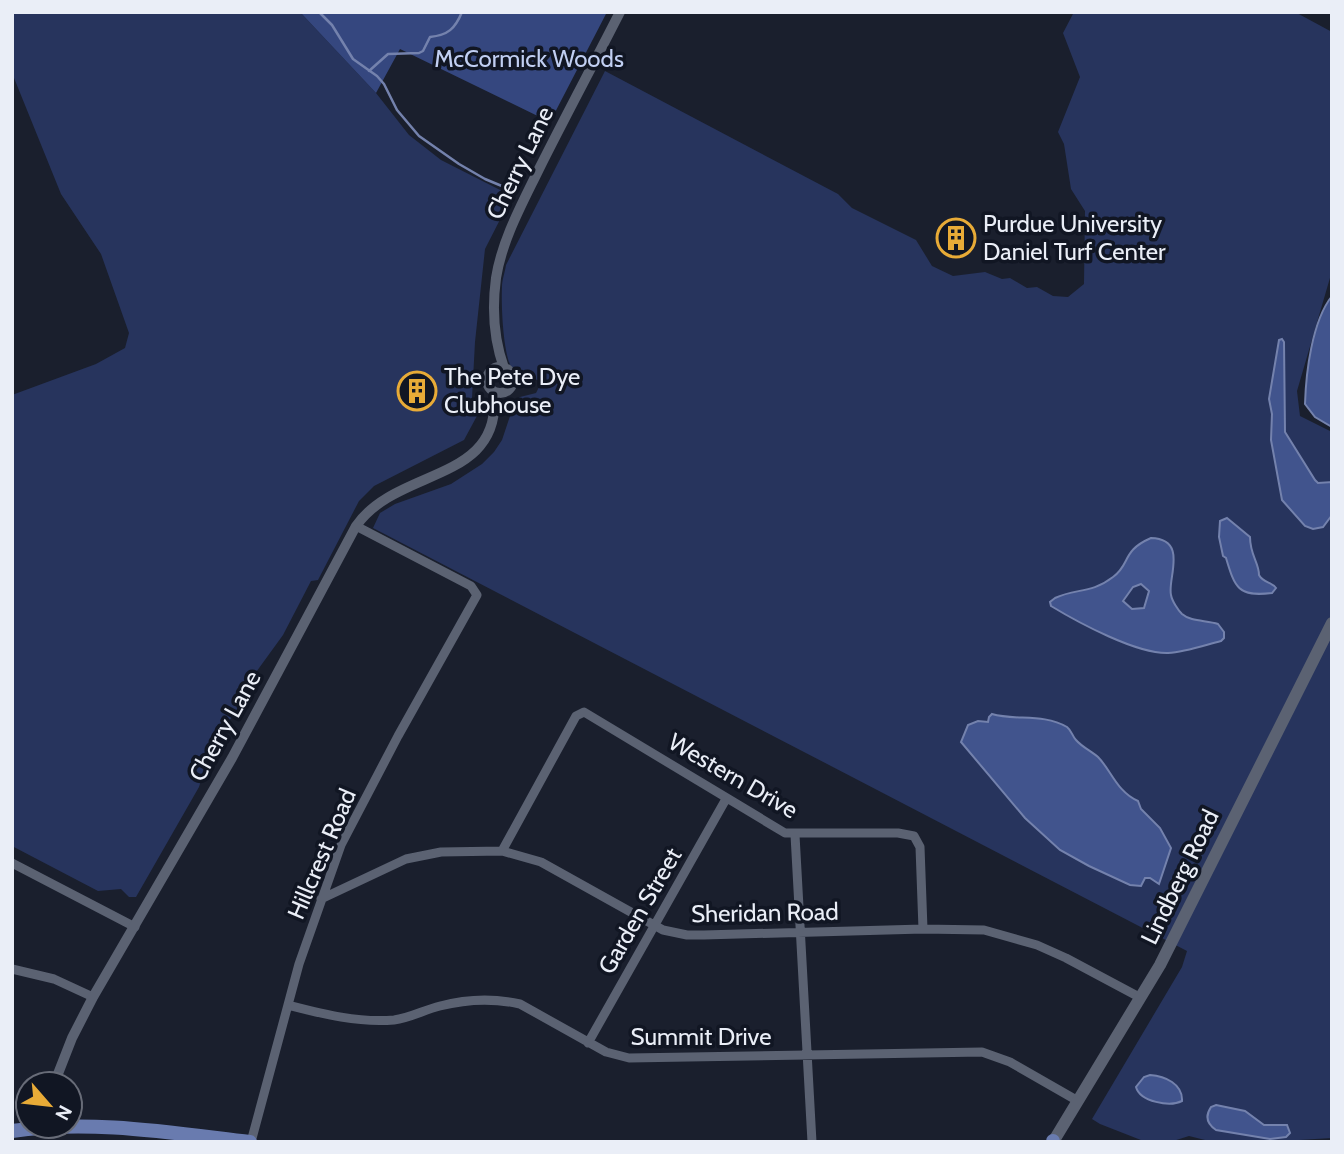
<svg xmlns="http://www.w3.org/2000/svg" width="1344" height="1154" font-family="Cabin,sans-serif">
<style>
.green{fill:#27345d}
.forest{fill:#35477f}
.water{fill:#41548d;stroke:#7482ad;stroke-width:2;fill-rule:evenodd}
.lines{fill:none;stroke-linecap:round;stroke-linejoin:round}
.stream{stroke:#7482ad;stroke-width:2.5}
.minor{stroke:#5b6272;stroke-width:9}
.tertiary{stroke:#5b6272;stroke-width:10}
.secondary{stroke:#5b6272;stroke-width:12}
.primary{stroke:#697baf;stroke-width:14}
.labels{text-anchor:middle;stroke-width:7;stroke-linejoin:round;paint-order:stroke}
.park-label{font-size:24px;fill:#c1cff2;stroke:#111623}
.street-label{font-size:24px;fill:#eaeef7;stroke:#111623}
.poi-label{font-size:24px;fill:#eaeef7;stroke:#111623;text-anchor:start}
</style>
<rect width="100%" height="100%" fill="#1a1f2d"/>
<path class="green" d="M 12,12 L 300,12 L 376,93 L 409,135 L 441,160 L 512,196 L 485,249 L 475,342 L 472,398 L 478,414 L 464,440 L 374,486 L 359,501 L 318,580 L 311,581 L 283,635 L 254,675 L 234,715 L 226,724 L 210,752 L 199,787 L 136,897 L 129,897 L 121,889 L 98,891 L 12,846 L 12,395 L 96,364 L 125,348 L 129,333 L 101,254 L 61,194 L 12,73 Z
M 1074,12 L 1295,12 L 1332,32 L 1332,271 L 1297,391 L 1300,416 L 1332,432 L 1332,1138 L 1265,1142 L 1213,1142 L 1189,1136 L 1170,1142 L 1146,1142 L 1100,1124 L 1092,1119 L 1182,967 L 1187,951 L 373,528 L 380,513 L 395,504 L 451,484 L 482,464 L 494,452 L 502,440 L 515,401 L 520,397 L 536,393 L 541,383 C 533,374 520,379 513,370 C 503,358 501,303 502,287 C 502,280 505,272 506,265 L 605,71 L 838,194 L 852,208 L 916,240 L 932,266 L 953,276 L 985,272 L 1002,279 L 1010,278 L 1027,288 L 1037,287 L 1053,296 L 1068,297 L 1084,284 L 1085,211 L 1071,189 L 1064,144 L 1058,132 L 1080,77 L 1063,33 Z"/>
<path class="forest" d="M 300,12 L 607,12 L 550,122 L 400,49 L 376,93 Z"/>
<path class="water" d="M 1332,296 L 1332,427 L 1315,417 L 1305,404 C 1306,372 1312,321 1332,296 Z
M 1282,339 L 1284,342 L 1285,432 L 1315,480 L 1318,483 L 1332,482 L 1332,515 L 1323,527 L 1313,529 L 1305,526 L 1282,500 L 1271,440 L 1272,414 L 1269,399 L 1279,340 Z
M 1227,518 L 1250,537 C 1250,555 1259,563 1259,575 C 1263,583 1272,582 1276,588 L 1272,593 C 1238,597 1235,588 1226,558 L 1223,556 L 1219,537 L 1220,521 Z
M 1151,538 C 1189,539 1167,579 1171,595 C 1172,601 1178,610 1182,614 C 1191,622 1207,620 1218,624 L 1224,632 L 1224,638 L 1221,641 C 1205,645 1186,652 1168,653 C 1137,654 1079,623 1051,606 L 1050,602 L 1055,598 C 1076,588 1091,594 1113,577 C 1131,564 1121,551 1151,538 ZM 1141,584 L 1149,591 L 1144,608 L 1132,609 L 1123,601 L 1133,587 Z
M 992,714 C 1016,721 1043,713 1067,727 C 1072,731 1072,736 1076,740 C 1082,747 1091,751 1098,757 C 1111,770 1117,792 1138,801 L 1141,809 L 1160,828 L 1171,848 L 1159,884 L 1150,878 L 1145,878 L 1141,886 L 1130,885 L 1089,866 L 1060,850 L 1025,818 L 961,742 L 968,725 L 978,721 L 988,722 L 989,717 Z
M 1150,1075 C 1165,1076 1183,1084 1182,1101 C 1170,1107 1140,1102 1136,1087 L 1144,1077 Z
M 1216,1105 L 1245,1111 L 1264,1125 L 1287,1125 L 1290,1133 L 1286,1137 L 1270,1139 L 1216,1130 C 1207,1124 1205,1116 1211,1107 Z"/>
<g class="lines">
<path class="stream" d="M 319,12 L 332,25 L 353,59 L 377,76 L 384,84 L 397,110 L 419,136 L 459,164 L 485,179 L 509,189
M 369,71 L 388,54 L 419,53 L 423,51 L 430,37 C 448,35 455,29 462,12"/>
<path class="minor" d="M 795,835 L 812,1142
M 502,851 L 576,716 L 584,712 L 785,833 L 898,833 L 914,836 L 920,847 L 923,929
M 12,863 L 135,927
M 321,899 L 406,859 L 441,852 L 502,851 L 541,862 L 663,930 L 687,935 L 704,935 L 923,929 L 984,930 L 1037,945 L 1066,958 L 1141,998
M 12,969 L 54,979 L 93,997
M 288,1005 C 323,1014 357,1023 394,1020 C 410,1018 424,1010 440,1006 C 467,999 493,998 520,1004 L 606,1052 L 629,1058 L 982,1052 L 1010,1062 L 1078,1101
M 588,1043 L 726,799
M 251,1142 L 299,964 L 341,845 L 398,736 L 477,595 L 471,586 L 356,526"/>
<path class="tertiary" d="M487 380a13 13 0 1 1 26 0a13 13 0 1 1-26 0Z
M 504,368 C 494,340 492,308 496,278 C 502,240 522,204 539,169 C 565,117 593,65 620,12
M 54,1084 L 72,1038 L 93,997 L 232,758 L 356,526 C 398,466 503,484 494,392"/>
<path class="secondary" d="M 1053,1142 L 1160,965 L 1332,623"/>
<path class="primary" d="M 12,1131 C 90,1119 173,1133 250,1142
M 1053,1142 L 1053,1141"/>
</g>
<defs>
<symbol id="building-ring" viewBox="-11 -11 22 22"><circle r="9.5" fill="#111623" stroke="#e8ab37" stroke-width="1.5"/><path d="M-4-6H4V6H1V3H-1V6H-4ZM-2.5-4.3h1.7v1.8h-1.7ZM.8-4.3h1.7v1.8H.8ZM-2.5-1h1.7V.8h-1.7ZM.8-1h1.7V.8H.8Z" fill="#e8ab37"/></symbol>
</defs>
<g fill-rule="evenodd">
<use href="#building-ring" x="934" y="216" width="44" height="44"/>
<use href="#building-ring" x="395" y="369" width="44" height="44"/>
</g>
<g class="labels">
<g class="park-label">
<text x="529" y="67">McCormick Woods</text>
</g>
<g class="street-label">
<text transform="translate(520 163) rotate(-64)" y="8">Cherry Lane</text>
<text transform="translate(225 726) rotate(-61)" y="8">Cherry Lane</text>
<text transform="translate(733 776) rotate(30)" y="8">Western Drive</text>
<text transform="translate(322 854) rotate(-67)" y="8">Hillcrest Road</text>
<text transform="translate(1180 877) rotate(-64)" y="8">Lindberg Road</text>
<text transform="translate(640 911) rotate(-60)" y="8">Garden Street</text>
<text transform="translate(765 913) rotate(-1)" y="8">Sheridan Road</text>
<text x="701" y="1045">Summit Drive</text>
</g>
<g class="poi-label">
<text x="983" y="232">Purdue University<tspan x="983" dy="28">Daniel Turf Center</tspan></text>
<text x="444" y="385">The Pete Dye<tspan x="444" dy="28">Clubhouse</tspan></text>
</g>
</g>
<rect width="1344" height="1154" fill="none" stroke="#eaeef7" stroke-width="28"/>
<g transform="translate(49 1105) rotate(118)"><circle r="33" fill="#111623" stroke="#686c78" stroke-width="2"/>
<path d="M0-5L12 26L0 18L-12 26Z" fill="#e8ab37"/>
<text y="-10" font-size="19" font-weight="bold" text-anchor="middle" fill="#eaeef7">N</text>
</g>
</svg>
